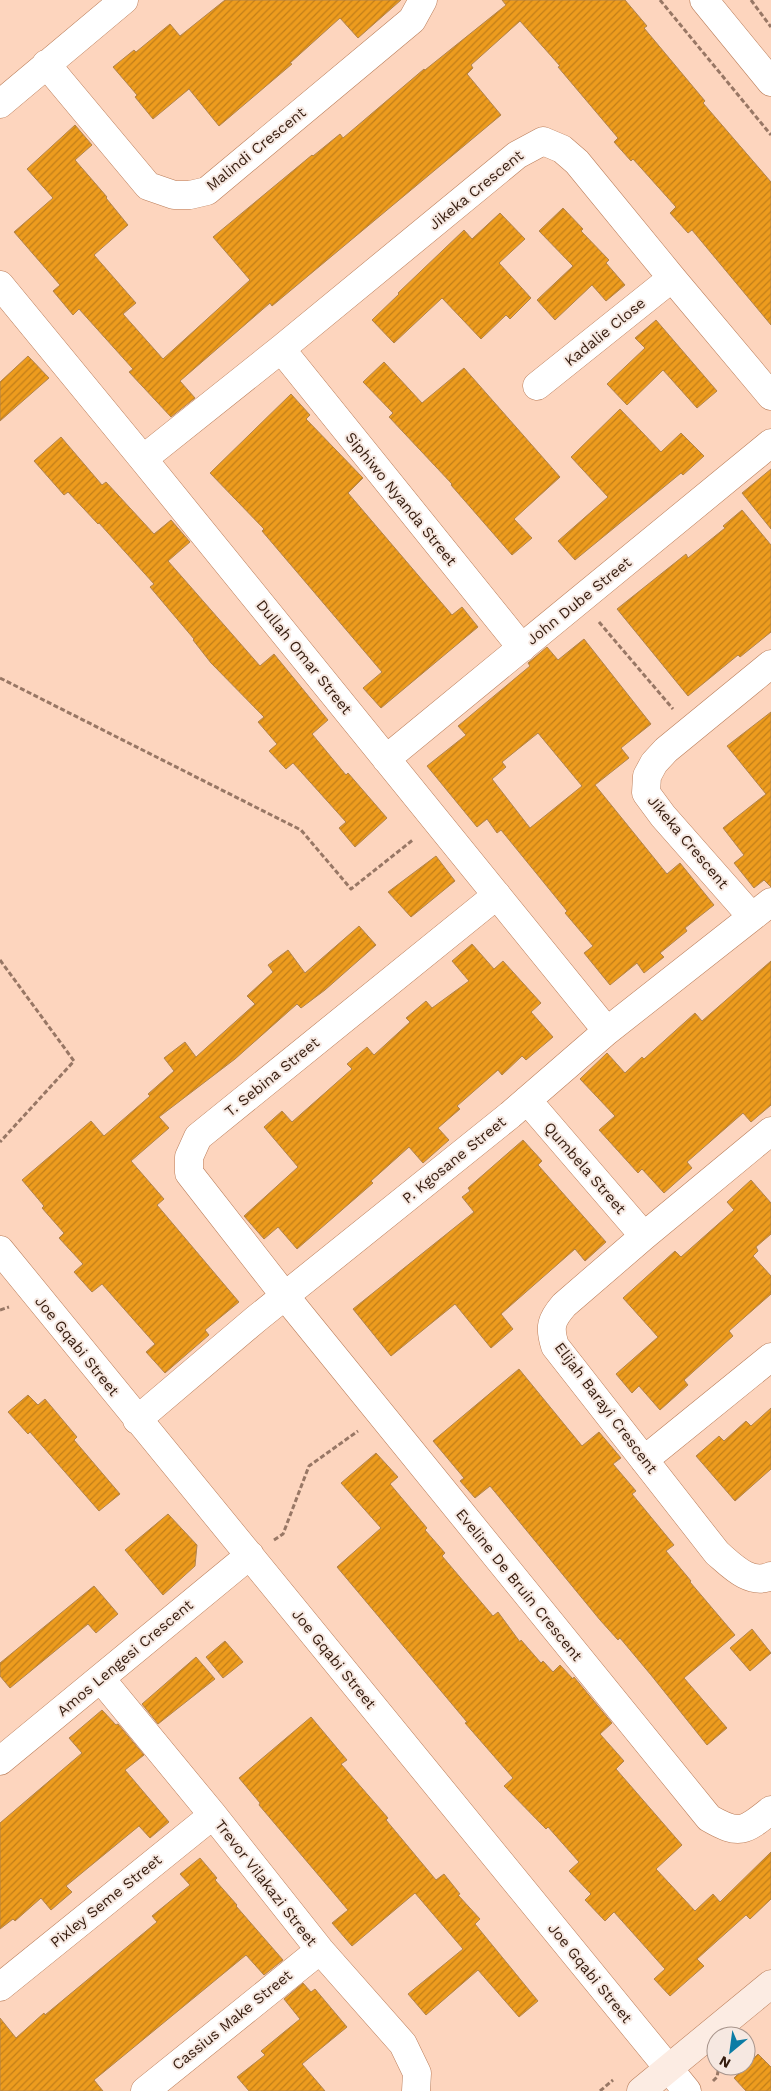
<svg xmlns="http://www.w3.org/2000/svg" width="771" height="2091" font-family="'Work Sans',sans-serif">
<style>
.building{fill:url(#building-hatch);stroke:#b2844d;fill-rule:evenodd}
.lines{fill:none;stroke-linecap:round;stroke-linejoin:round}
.street-casing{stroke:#ba7d59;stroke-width:29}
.secondary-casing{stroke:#ba7d59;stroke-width:29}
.path{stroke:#987765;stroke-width:3;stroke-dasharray:5 2.5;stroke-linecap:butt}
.street{stroke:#fff;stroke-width:28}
.secondary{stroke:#fcece3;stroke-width:28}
.labels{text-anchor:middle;stroke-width:4;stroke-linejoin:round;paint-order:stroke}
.street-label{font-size:15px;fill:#351c0e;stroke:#f6e8e1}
</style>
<defs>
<pattern id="building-hatch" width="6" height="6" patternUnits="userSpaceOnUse" patternTransform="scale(1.25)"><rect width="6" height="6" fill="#ed9c1e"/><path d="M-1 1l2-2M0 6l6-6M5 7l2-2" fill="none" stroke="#c17e19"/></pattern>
</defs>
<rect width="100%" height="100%" fill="#fdd5be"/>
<path class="building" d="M 225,0 L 401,0 L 358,38 L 340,18 L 290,63 L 292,64 L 219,126 L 189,89 L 153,119 L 135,97 L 137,95 L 113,67 L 134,50 L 136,52 L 170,24 L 180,36 Z
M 502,0 L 625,0 L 647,26 L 644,28 L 705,101 L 703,103 L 771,182 L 771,325 L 692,230 L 688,233 L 670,213 L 676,207 L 633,159 L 631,161 L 614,142 L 618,138 L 558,67 L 560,66 L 520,21 L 471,65 L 473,68 L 467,74 L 501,115 L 272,306 L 270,303 L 180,381 L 195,398 L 171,417 L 129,372 L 133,369 L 79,309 L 73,315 L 53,291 L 60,285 L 14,232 L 53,198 L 27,169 L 75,125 L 92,145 L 75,160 L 107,197 L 106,198 L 128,225 L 94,255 L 136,303 L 123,314 L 163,359 L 250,280 L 213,237 L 312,155 L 313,156 L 340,134 L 343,138 L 424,69 L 425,70 L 506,5 Z
M 563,208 L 583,229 L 581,231 L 609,260 L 606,263 L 625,285 L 606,301 L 592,285 L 555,320 L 537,300 L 573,266 L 539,231 Z
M 500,213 L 525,239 L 499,263 L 531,298 L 510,319 L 506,315 L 481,339 L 442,298 L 394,343 L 372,320 L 399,294 L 398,293 L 464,230 L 472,239 Z
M 656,320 L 717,391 L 697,408 L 663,370 L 627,405 L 607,384 L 645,348 L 635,338 Z
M 28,356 L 49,378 L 0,421 L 0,382 Z
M 384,362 L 422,403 L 464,368 L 560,477 L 514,519 L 532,538 L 512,555 L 451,485 L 452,484 L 389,417 L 393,413 L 363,382 Z
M 291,394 L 310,415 L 306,419 L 363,478 L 348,493 L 452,615 L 462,607 L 478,627 L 381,708 L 363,688 L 382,672 L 262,531 L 264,529 L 210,473 Z
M 620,409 L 661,452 L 681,433 L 704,456 L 683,475 L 681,473 L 575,560 L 558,541 L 608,497 L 571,457 Z
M 61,437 L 102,485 L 106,482 L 154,534 L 171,520 L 190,542 L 168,561 L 260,666 L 274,654 L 328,720 L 312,734 L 346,775 L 348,773 L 387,818 L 355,847 L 339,828 L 346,822 L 293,763 L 286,769 L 269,751 L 277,744 L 258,722 L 264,717 L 211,663 L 193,640 L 194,639 L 150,587 L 154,584 L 99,523 L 98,524 L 68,492 L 64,495 L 34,461 Z
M 771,469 L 771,529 L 742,493 Z
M 742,510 L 771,545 L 771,632 L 740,657 L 738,655 L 688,696 L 617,609 L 686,554 L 688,558 L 725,528 L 723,526 Z
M 584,639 L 651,724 L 621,748 L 629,758 L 595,785 L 667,874 L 680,863 L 714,905 L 685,928 L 687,931 L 660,953 L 664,957 L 644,973 L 637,963 L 610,985 L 584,953 L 593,946 L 565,913 L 567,911 L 501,830 L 497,833 L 487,819 L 477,827 L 427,766 L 466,735 L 458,726 L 530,666 L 528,663 L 547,647 L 558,660 ZM 538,733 L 582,786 L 530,828 L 492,779 L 506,767 L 502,762 Z
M 771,712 L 771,887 L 764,880 L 754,888 L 734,863 L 744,855 L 723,828 L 766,794 L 727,746 Z
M 436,856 L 455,881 L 411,917 L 388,892 Z
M 359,926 L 376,945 L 325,990 L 301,1008 L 297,1004 L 235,1059 L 159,1117 L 169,1128 L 131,1161 L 164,1199 L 157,1205 L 239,1302 L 205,1330 L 209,1335 L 165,1373 L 146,1352 L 155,1344 L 102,1284 L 92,1292 L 74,1272 L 83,1264 L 59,1238 L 64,1233 L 42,1208 L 44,1206 L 22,1180 L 91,1121 L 104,1136 L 150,1096 L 148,1094 L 174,1071 L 164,1058 L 185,1042 L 196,1057 L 255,1004 L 247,996 L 273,972 L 268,965 L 288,950 L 305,973 Z
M 472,944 L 494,969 L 503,961 L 541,1003 L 531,1012 L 553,1037 L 526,1060 L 522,1056 L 502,1075 L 498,1070 L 457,1106 L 460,1109 L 438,1128 L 449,1140 L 423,1163 L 409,1147 L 371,1181 L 373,1183 L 297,1249 L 278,1227 L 264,1239 L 244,1216 L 298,1167 L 264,1127 L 282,1111 L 292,1122 L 352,1069 L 347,1064 L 367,1047 L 374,1055 L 410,1022 L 406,1018 L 426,1001 L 432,1008 L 469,981 L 452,961 Z
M 771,961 L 771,1105 L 751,1122 L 743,1113 L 687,1162 L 692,1168 L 664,1193 L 642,1169 L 638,1173 L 599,1130 L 615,1116 L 580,1079 L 607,1053 L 625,1073 L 642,1057 L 644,1059 L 695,1013 L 702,1021 Z
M 523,1140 L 542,1161 L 538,1165 L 606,1242 L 585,1261 L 575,1249 L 501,1314 L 513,1329 L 491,1348 L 455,1304 L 391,1356 L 353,1309 L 474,1212 L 462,1197 L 470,1191 L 468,1188 Z
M 751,1180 L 771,1203 L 771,1234 L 756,1247 L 758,1251 L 753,1256 L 771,1276 L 771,1294 L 729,1331 L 733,1336 L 684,1380 L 688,1385 L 660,1410 L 639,1386 L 632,1393 L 616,1374 L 658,1337 L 623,1298 L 675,1251 L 681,1257 L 734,1210 L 727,1202 Z
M 519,1369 L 582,1446 L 599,1432 L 621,1458 L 613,1464 L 636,1491 L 632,1494 L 674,1545 L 666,1551 L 691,1581 L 690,1582 L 735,1635 L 684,1678 L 727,1728 L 707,1745 L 651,1675 L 620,1638 L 618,1640 L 600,1620 L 490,1486 L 475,1498 L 460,1481 L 464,1478 L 433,1441 Z
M 28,1395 L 38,1405 L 45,1399 L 77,1437 L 74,1440 L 120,1494 L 99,1511 L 30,1432 L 28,1434 L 8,1412 Z
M 771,1408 L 771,1469 L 735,1501 L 696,1456 L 719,1436 L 724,1441 L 746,1421 L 751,1426 Z
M 376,1453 L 398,1477 L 390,1484 L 427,1528 L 425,1530 L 445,1553 L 442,1556 L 493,1616 L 498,1612 L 520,1642 L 521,1640 L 541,1663 L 543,1661 L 553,1672 L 560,1665 L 573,1679 L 574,1677 L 612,1723 L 600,1734 L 624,1761 L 616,1769 L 682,1845 L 656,1869 L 695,1911 L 713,1894 L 720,1902 L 771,1852 L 771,1899 L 750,1919 L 746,1915 L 697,1959 L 704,1966 L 670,1996 L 654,1979 L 665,1969 L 614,1912 L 605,1921 L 585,1900 L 591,1894 L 569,1871 L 579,1862 L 548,1827 L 546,1829 L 504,1786 L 513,1778 L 465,1723 L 467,1722 L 337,1567 L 381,1528 L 341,1483 Z
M 168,1514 L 197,1545 L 195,1566 L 163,1595 L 125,1550 Z
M 94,1586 L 118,1614 L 96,1633 L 88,1624 L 10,1688 L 0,1676 L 0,1663 Z
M 752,1629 L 771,1653 L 750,1671 L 730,1648 Z
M 225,1641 L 243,1662 L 223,1678 L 206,1657 Z
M 196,1657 L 215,1679 L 158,1724 L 142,1704 Z
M 102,1710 L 116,1725 L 118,1724 L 144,1755 L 125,1770 L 169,1822 L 150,1838 L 139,1826 L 66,1886 L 72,1892 L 51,1910 L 41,1898 L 15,1921 L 13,1919 L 0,1929 L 0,1823 L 82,1753 L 69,1738 Z
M 311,1717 L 347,1760 L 341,1764 L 388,1818 L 386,1820 L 436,1880 L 444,1874 L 460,1894 L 458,1895 L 480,1919 L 475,1924 L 538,2001 L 519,2017 L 478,1970 L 426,2015 L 408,1994 L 463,1949 L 415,1893 L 352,1946 L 332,1923 L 348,1910 L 259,1805 L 260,1803 L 239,1778 Z
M 200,1858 L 217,1878 L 215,1880 L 237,1905 L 236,1906 L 283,1960 L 264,1975 L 246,1955 L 94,2080 L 103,2091 L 0,2091 L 0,2018 L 16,2038 L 44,2013 L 45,2015 L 157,1922 L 152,1916 L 190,1885 L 180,1874 Z
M 303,1983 L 311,1992 L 315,1989 L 347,2027 L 302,2064 L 325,2091 L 249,2091 L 237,2077 L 265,2055 L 261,2051 L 300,2019 L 284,1999 Z
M 758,2054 L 771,2067 L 771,2091 L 746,2091 L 734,2078 Z"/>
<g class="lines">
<defs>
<path id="street" d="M 704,0 L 771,82
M 46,64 L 148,186 L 174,195 L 190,195 L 207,191 L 412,20 L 423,0
M 0,104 L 124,0
M 0,285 L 143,459 L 607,1031
M 281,349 L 522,648
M 537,386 L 672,278
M 143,459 L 281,349 L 517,155 L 543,141 L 562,149 L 577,162 L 672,278 L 771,396
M 386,759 L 771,443
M 497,895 L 198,1137 L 189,1157 L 189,1173 L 285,1296 L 709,1818 C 740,1836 745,1831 771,1810
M 752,917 L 663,816 L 646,793 L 647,776 L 654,763 L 666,750 L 771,664
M 527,1100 L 644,1236
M 771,1131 L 644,1236 L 564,1305 C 551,1320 549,1327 555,1346 L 717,1553 C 731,1565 750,1586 771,1576
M 0,1250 L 687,2091
M 137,1420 L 256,1319 L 510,1115 L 607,1031 L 771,902
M 644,1460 L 771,1357
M 101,1679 L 213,1815 L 320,1950 L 403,2044 L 417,2073 L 416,2091
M 0,1761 L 250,1555
M 0,1987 L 213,1815
M 145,2091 L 320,1950"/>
<path id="secondary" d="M 641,2091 L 771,1984"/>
</defs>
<use href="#street" class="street-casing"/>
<use href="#secondary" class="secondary-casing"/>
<path class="path" d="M 660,0 L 771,135
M 751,0 L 771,27
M 599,622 L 673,709
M 0,678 L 301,830 L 351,889 L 414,839
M 0,960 L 74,1061 L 0,1142
M 0,1310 L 9,1307
M 274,1540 L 283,1534 L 309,1466 L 358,1431
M 713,2081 L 717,2077 L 719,2066
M 600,2091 L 613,2080"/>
<use href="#street" class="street"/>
<use href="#secondary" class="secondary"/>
</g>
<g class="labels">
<g class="street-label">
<text transform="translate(256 149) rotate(-39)" y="5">Malindi Crescent</text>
<text transform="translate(476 190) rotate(-39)" y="5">Jikeka Crescent</text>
<text transform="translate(605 332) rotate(-39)" y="5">Kadalie Close</text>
<text transform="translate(401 499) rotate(51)" y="5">Siphiwo Nyanda Street</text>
<text transform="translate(579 601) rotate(-39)" y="5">John Dube Street</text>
<text transform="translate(304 657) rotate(51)" y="5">Dullah Omar Street</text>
<text transform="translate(688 842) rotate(50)" y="5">Jikeka Crescent</text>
<text transform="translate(272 1077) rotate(-39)" y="5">T. Sebina Street</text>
<text transform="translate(454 1160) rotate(-39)" y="5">P. Kgosane Street</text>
<text transform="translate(585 1168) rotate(49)" y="5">Qumbela Street</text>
<text transform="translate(77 1346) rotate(51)" y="5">Joe Gqabi Street</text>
<text transform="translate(606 1408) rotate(53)" y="5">Elijah Barayi Crescent</text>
<text transform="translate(519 1585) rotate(51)" y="5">Eveline De Bruin Crescent</text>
<text transform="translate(125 1658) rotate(-40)" y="5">Amos Lengesi Crescent</text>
<text transform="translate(334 1659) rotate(51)" y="5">Joe Gqabi Street</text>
<text transform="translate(266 1883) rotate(52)" y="5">Trevor Vilakazi Street</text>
<text transform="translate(106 1901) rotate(-39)" y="5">Pixley Seme Street</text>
<text transform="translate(590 1973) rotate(51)" y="5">Joe Gqabi Street</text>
<text transform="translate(232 2020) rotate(-39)" y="5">Cassius Make Street</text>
</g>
</g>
<g transform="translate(731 2051) rotate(209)"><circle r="24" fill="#f6e8e1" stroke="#a9968d"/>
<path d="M0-4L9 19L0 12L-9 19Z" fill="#0c7ca5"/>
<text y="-8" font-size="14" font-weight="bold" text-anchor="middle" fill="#351c0e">N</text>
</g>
</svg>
